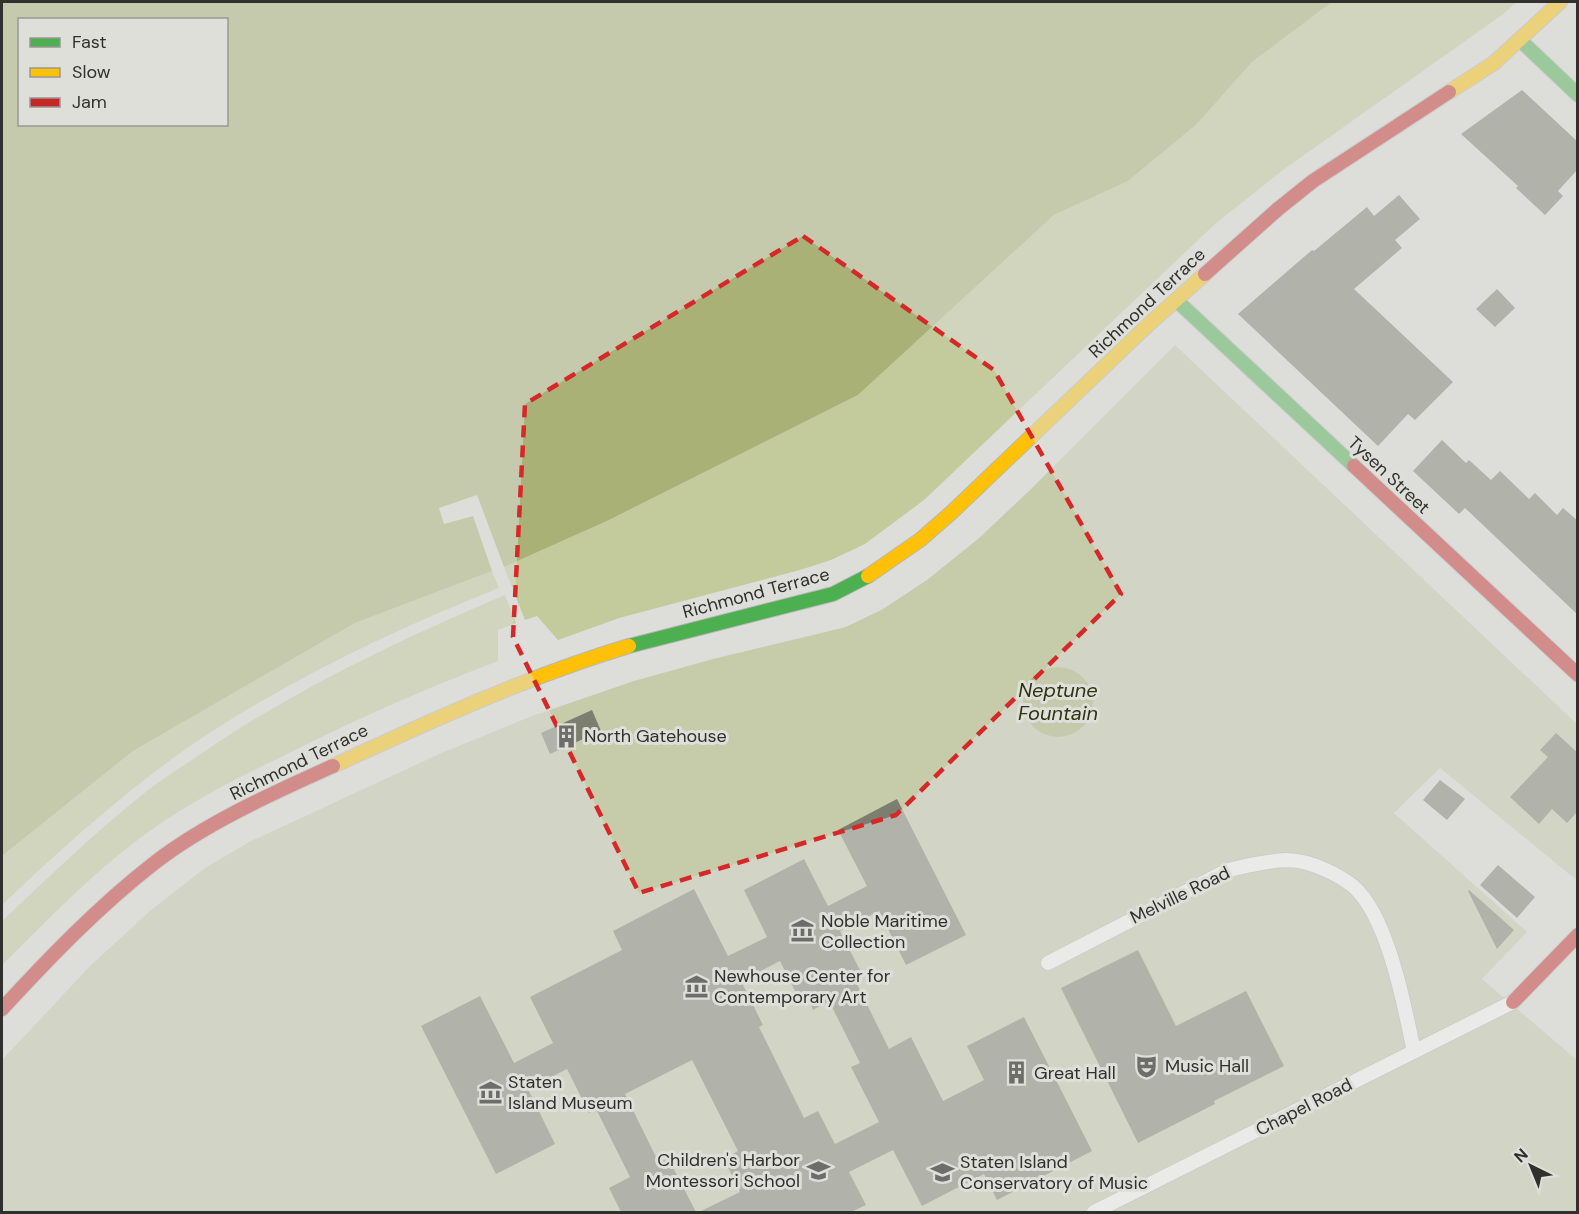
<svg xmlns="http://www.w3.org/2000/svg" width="1579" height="1214" font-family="'DM Sans',sans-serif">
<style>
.green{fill:#c6cbaa}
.forest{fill:#c3ca9b}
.water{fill:#aab177;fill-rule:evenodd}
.building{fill:#7c7e6f;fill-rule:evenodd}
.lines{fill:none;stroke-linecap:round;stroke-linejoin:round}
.lane-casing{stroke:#b7b8b5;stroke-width:16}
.fast-casing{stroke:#b7b8b5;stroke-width:16}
.slow-casing{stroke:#b7b8b5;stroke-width:16}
.jam-casing{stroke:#b7b8b5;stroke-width:16}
.lane{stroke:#fafaf9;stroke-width:14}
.fast{stroke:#4caf50;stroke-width:14}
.slow{stroke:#ffc107;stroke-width:14}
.jam{stroke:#c62828;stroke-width:14}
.marked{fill:none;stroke:#d62828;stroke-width:4.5;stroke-dasharray:12 8;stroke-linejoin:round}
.labels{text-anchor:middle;stroke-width:6;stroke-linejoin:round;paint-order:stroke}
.street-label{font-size:18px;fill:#30302e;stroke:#dedfd9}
.poi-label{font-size:18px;fill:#30302e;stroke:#dedfd9;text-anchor:start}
.water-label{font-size:20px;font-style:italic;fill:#303411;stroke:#dedfd9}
</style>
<rect width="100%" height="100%" fill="#dddeda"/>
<path class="green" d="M 1175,345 L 1577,724 L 1578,876 L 1575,879 L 1440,768 L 1394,813 L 1527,932 L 1482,979 L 1577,1060 L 1577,1212 L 2,1212 L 2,1060 L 89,967 L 151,910 L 205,868 L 249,842 L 439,754 L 532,716 L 634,681 L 713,659 L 846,627 L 883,609 L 927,580 L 978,539 L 1028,492 Z"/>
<path class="forest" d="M 1332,2 L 1517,2 L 1502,15 L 1283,170 L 1215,224 L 924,500 L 865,544 L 831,560 L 800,570 L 619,618 L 558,640 L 537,616 L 525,620 L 504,567 L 607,521 L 858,395 L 1054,215 L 1128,181 L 1196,125 L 1252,62 Z
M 492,571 L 499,588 C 394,630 290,679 196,742 C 126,790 63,847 2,905 L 2,856 L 133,751 L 355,623 Z
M 505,595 L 516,623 L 498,630 L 498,661 C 424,689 352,721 281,757 C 237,778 194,800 154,828 C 98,867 50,918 2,965 L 2,921 C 49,877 96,831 147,791 C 162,779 180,768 196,757 C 292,691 398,640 505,595 Z"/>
<path class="water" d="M 2,2 L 1332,2 L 1252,62 L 1196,125 L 1128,181 L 1054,215 L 858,395 L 607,521 L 504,567 L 477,495 L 439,508 L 444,524 L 473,516 L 492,571 L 355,623 L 133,751 L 2,856 ZM 20,20 L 226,20 L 226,124 L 20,124 Z
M1023 702a35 35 0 1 1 70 0a35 35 0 1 1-70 0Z"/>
<path class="building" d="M 1522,90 L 1578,142 L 1578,169 L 1558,191 L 1563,196 L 1545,215 L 1516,188 L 1518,186 L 1461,134 Z
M 1399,195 L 1420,219 L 1395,240 L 1402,248 L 1354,289 L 1453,382 L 1415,420 L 1408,414 L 1378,446 L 1238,314 L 1312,250 L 1314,251 L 1367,207 L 1374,216 Z
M 1497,289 L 1515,308 L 1495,327 L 1476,309 Z
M 1442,440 L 1466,463 L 1469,460 L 1491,480 L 1500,471 L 1529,499 L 1535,493 L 1557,515 L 1563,508 L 1578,521 L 1578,615 L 1465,508 L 1459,514 L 1413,471 Z
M 592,710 L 601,731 L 550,754 L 541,733 Z
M 1556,733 L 1578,753 L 1578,811 L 1567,823 L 1552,809 L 1539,824 L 1510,797 L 1548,757 L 1540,750 Z
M 1440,780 L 1465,799 L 1447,820 L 1423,800 Z
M 897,799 L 966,935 L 906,965 L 879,911 L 840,931 L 862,974 L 854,978 L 889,1049 L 911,1037 L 943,1101 L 984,1080 L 967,1046 L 1024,1017 L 1092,1151 L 997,1200 L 984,1174 L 922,1206 L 893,1150 L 849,1172 L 866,1205 L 851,1212 L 699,1212 L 740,1192 L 724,1159 L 738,1151 L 692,1060 L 625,1094 L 659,1163 L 668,1158 L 696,1212 L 621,1212 L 609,1188 L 630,1177 L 596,1109 L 589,1113 L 567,1069 L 528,1089 L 555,1144 L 496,1174 L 421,1026 L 480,996 L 514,1063 L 553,1043 L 530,997 L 622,950 L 613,931 L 694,889 L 728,956 L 767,937 L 744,890 L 804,859 L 828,906 L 867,886 L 838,830 ZM 780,961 L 802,1005 L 809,1001 L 813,1010 L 829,1001 L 860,1063 L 851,1067 L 879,1122 L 835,1144 L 818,1111 L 804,1118 L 759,1027 L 763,1025 L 741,981 Z
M 1498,865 L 1535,897 L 1517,918 L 1480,885 Z
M 1469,890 L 1514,930 L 1497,949 L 1468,891 Z
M 1138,950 L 1176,1026 L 1246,991 L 1284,1066 L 1214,1101 L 1215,1104 L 1138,1143 L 1061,988 Z"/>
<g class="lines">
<defs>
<path id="lane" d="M 1048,963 L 1228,870 C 1247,866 1266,861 1286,860 C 1300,860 1313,864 1326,870 C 1335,874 1345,880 1353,886 C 1388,916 1405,1008 1414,1052
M 1094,1212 L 1513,1002"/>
<path id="fast" d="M 1520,40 L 1578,95
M 1176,300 L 1354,466
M 629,646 L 833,594 L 868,576"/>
<path id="slow" d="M 1449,92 L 1494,63 L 1560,2
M 868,576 L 920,540 L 951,513 L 1149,324 L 1205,274
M 333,766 C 428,722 529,676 629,646"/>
<path id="jam" d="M 1205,274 L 1278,209 L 1313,181 L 1449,92
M 1354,466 L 1578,675
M 1513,1002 L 1578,935
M 2,1009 C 49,958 98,907 153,864 C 204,824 273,793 333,766"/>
</defs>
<use href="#lane" class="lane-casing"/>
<use href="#fast" class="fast-casing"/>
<use href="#slow" class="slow-casing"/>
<use href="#jam" class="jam-casing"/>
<use href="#lane" class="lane"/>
<use href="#fast" class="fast"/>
<use href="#slow" class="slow"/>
<use href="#jam" class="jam"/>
</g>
<path d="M0 0H1579V1214H0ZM 803,236 L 994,370 L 1121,594 L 896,815 L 639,893 L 513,637 L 525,404 Z" fill="#dddeda" fill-opacity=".55" fill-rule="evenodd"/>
<path class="marked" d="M 803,236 L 994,370 L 1121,594 L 896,815 L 639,893 L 513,637 L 525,404 Z"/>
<defs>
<symbol id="building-bare" viewBox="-9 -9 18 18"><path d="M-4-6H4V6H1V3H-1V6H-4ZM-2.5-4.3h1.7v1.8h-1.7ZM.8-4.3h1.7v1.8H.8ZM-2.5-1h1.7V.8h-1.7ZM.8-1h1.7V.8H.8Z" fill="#6d6d6a" stroke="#dedfd9" stroke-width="2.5" paint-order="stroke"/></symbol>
<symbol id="museum-bare" viewBox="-9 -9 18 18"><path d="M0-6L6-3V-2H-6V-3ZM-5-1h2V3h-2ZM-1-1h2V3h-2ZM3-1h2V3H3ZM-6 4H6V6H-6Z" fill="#6d6d6a" stroke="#dedfd9" stroke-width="2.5" paint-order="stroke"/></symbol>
<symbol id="theatre-bare" viewBox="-9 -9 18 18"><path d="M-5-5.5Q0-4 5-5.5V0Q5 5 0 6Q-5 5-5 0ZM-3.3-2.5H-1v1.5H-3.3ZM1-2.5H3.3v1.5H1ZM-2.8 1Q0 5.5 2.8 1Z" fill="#6d6d6a" stroke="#dedfd9" stroke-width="2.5" paint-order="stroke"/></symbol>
<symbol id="school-bare" viewBox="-9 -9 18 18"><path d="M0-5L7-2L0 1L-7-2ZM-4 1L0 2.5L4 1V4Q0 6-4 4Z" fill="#6d6d6a" stroke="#dedfd9" stroke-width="2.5" paint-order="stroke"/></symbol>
</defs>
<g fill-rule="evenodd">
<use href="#building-bare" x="550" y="720" width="33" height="33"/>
<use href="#museum-bare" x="786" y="914" width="33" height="33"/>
<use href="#museum-bare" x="680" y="970" width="33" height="33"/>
<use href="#theatre-bare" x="1130" y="1050" width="33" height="33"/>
<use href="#building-bare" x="1000" y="1056" width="33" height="33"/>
<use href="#museum-bare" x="474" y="1076" width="33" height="33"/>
<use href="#school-bare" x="802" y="1154" width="33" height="33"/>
<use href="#school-bare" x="926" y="1156" width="33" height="33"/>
</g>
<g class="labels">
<g class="street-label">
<text transform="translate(1147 303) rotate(-43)" y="6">Richmond Terrace</text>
<text transform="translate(1389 475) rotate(43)" y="6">Tysen Street</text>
<text transform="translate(756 593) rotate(-15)" y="6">Richmond Terrace</text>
<text transform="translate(299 762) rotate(-26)" y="6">Richmond Terrace</text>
<text transform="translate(1180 895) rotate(-26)" y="6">Melville Road</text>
<text transform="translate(1304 1107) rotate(-27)" y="6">Chapel Road</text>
</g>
<g class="poi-label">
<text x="584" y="742">North Gatehouse</text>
<text x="821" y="927">Noble Maritime<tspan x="821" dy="21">Collection</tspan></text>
<text x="714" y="982">Newhouse Center for<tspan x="714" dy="21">Contemporary Art</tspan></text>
<text x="1165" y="1072">Music Hall</text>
<text x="1034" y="1079">Great Hall</text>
<text x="508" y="1088">Staten<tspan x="508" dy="21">Island Museum</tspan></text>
<text x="800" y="1166" text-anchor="end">Children's Harbor<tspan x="800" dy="21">Montessori School</tspan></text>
<text x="960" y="1168">Staten Island<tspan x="960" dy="21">Conservatory of Music</tspan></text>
</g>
<g class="water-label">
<text x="1058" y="697">Neptune<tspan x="1058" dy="23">Fountain</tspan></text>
</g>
</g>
<rect width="1579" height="1214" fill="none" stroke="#30302e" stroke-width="6"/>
<rect x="18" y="18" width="210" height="108" fill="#dedfd9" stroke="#989995" stroke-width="1.5"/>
<rect x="30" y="38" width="30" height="9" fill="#4caf50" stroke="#989995" stroke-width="1.5"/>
<text x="72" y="48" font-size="18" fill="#30302e">Fast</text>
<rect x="30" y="68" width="30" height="9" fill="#ffc107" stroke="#989995" stroke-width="1.5"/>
<text x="72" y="78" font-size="18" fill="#30302e">Slow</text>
<rect x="30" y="98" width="30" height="9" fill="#c62828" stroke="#989995" stroke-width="1.5"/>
<text x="72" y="108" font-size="18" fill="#30302e">Jam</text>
<g transform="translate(1531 1166) rotate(317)" stroke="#dedfd9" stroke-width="4.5" paint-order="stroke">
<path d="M0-4.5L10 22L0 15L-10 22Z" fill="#30302e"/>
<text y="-9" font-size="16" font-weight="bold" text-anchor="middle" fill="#30302e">N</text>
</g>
</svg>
